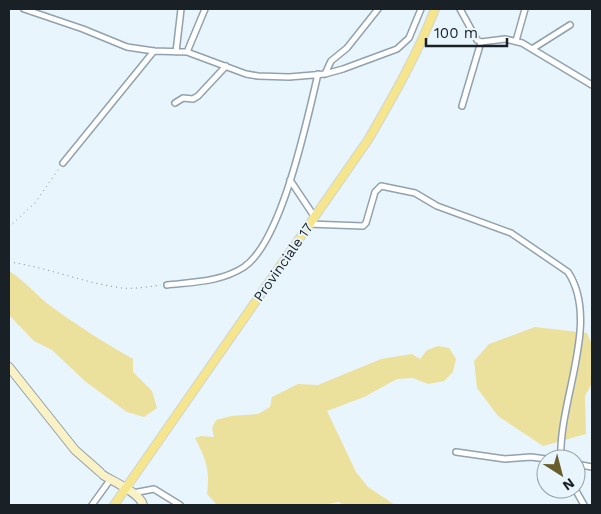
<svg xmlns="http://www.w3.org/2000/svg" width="601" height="514" font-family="'Work Sans',sans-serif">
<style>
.green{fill:#ece09d}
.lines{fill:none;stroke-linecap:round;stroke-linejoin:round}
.street-casing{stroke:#91a2ae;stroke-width:8}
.secondary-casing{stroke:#91a2ae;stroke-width:10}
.primary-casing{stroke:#d1d3d4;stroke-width:10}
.path{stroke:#80898f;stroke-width:1;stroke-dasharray:1 4;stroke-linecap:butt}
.street{stroke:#fff;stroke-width:5}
.secondary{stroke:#faf2c5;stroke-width:8}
.primary{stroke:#f5e58c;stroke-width:8}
.labels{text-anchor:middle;stroke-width:4;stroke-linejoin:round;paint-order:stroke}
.street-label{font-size:14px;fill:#1a2126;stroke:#e9f5fc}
</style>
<rect width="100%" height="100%" fill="#e9f5fc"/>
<path class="green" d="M 9,271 C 24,280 34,293 48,304 C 75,324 103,342 133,359 L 133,372 L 152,391 L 157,408 L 144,417 L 127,412 L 86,382 L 52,350 L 34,341 L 9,315 Z
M 535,327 L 587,333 L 592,345 L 592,383 L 585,396 L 586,434 L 543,446 L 498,416 L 477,388 L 474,361 L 489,344 Z
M 438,346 L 449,348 L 456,359 L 453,372 L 444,381 L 428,384 L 413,378 L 397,379 L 364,397 L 327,411 L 356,472 L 368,487 L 395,505 L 345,505 L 338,502 L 324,505 L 217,505 L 207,494 C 210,468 206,460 195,438 L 201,436 L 214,437 L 212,428 L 216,420 L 231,416 L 258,414 L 270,407 L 272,397 L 298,384 L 318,385 L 381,359 L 412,354 L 420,359 L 427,350 Z"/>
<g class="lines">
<defs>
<path id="street" d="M 24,9 L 83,29 L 127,47 L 154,51 L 187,52 L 246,74 L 258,76 L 289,77 L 325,74 L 343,69 L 397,49 L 409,38 L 421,9
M 460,9 L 477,40 L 481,42 L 505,39 L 522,43 L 592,85
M 516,41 L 525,9
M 532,49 L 570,25
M 176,52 L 181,9
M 187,52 L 205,9
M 325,74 L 331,61 L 347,48 L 378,9
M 175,103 L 183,98 L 193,99 L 198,96 L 226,66
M 462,106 L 481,42
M 63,163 L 154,51
M 290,180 L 314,216
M 308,224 L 363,226 L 366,223 L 375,192 L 381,186 L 415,193 L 437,206 L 511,233 L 568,272 C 601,322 558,401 561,459
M 167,285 C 193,282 221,282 244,267 C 282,241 307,120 318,74
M 456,452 L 505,459 L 531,457 L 546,459
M 576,464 L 592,467
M 575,489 L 584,505
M 133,493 L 154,489 L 180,505
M 92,505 L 110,480"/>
<path id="secondary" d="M 9,367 L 75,450 L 100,472
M 103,475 C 114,482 140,493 143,505"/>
<path id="primary" d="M 114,505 L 368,140 C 393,97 417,55 435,9"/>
</defs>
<use href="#street" class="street-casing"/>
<use href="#secondary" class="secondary-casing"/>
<use href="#primary" class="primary-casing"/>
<path class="path" d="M 9,227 L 35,203 L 60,167
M 9,262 C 47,267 83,283 122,288 C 135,289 148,287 161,285"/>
<use href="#street" class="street"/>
<use href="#secondary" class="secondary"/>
<use href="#primary" class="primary"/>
</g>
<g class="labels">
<g class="street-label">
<text transform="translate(283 262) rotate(-55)" y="5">Provinciale 17</text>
</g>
</g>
<rect width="601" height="514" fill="none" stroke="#1a2126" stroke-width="20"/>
<g transform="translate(561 474) rotate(144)"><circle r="24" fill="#e9f5fc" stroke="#96a0a6"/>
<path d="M0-4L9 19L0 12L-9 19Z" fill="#685e2b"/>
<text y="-8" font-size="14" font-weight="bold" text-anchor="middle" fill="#1a2126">N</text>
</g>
<path d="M426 38v8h81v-8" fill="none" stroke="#1a2126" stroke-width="2.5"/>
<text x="434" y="38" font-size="15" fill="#1a2126" stroke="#e9f5fc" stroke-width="4" paint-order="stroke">100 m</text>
</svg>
